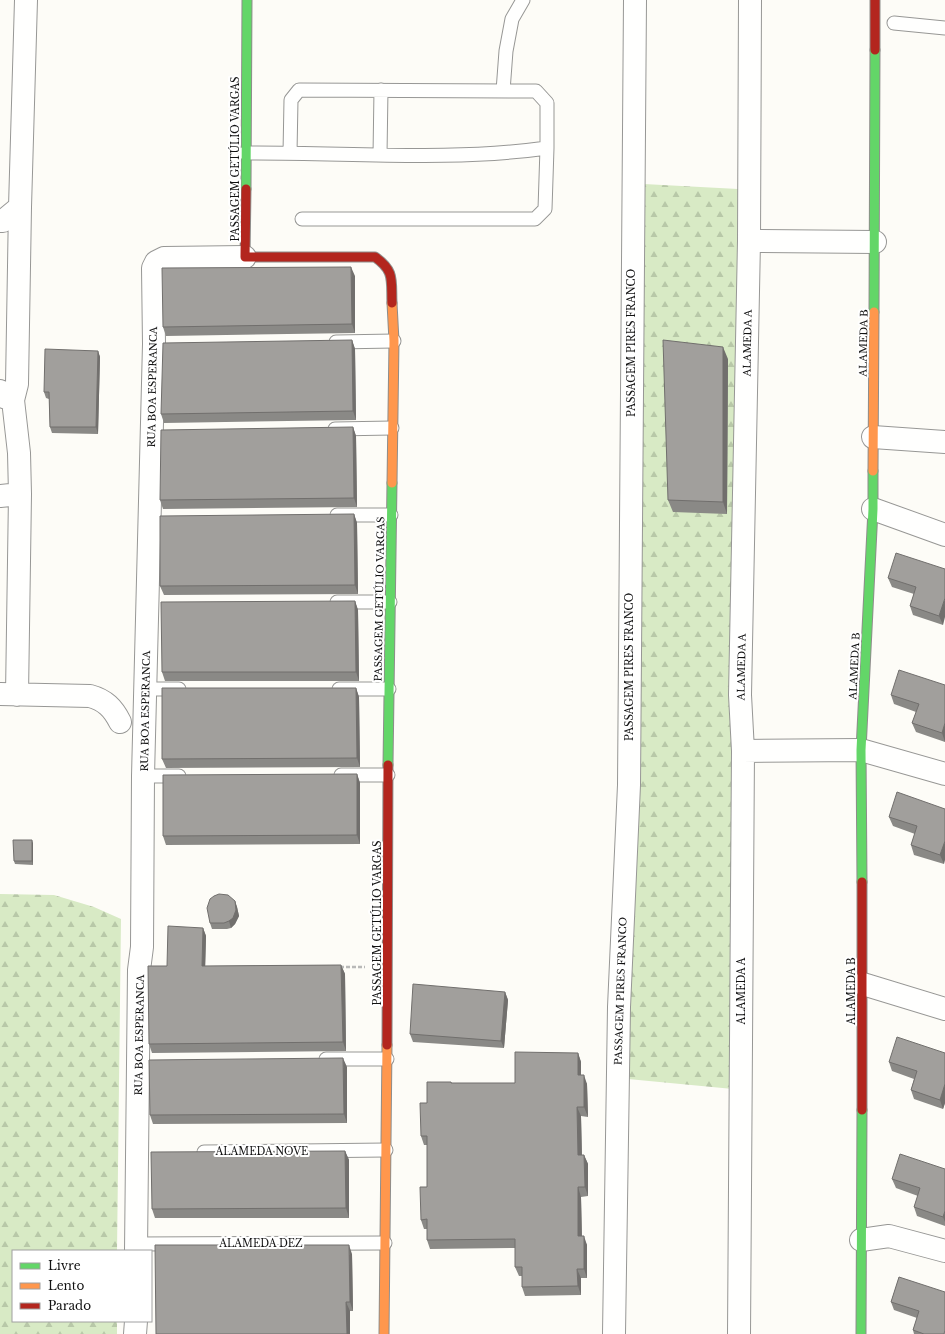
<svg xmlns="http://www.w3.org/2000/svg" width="945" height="1334" font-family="'Libre Baskerville',serif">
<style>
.forest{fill:url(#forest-firs)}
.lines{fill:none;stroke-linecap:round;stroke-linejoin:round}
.lane-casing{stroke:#979795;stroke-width:15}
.street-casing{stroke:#979795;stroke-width:24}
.fast-casing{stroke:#8e8d8b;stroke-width:11}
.slow-casing{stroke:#8e8d8b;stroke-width:11}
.jam-casing{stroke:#8e8d8b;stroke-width:11}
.path{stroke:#b9b9b8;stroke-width:2.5;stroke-dasharray:4 2;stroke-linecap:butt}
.lane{stroke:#fffffe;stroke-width:13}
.street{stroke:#fffffe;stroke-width:22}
.fast{stroke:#63d668;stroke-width:9}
.slow{stroke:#ff974d;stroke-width:9}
.jam{stroke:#b3261e;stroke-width:9}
.wall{fill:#8a8986}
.shaded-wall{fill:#716f6d}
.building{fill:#a19f9c;stroke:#716f6d}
.labels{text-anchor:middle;stroke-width:4;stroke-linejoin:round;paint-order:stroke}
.street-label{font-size:10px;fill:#111;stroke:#fff}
</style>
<defs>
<pattern id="forest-firs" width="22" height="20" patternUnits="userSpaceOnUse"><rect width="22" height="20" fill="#d8eac5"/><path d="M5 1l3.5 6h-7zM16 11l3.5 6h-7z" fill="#b8c8a8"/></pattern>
</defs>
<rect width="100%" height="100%" fill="#fdfcf7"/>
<path class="forest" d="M 644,184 L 738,189 L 733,1089 L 628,1079 Z
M 0,894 L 54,895 L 94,907 L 121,919 L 117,1251 L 13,1251 L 13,1321 L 117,1321 L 117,1334 L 0,1334 Z"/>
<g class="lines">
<defs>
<path id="lane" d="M 894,23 L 945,28
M 503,91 L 506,51 L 512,19 L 523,0
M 245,153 C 346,152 447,162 547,148 L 547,103 L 536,91 L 299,90 L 291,100 L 290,153
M 380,155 L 381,90
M 302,219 L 535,219 L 545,209 L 547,148
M 336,342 L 394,341
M 335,429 L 392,428
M 337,515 L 391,515
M 337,602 L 390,602
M 145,689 L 179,689
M 339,689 L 389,689
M 341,775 L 388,775
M 143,776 L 179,776
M 326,1059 L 387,1059
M 204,1152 L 386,1150
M 136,1244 L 385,1243"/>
<path id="street" d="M 0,221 L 3,221 L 20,207
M 749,241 L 875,242
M 0,391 L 4,397 L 13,400 L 17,384 L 20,207 L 26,0
M 13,400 L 19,453 L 20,494 L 17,695
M 873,437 L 945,442
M 0,496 L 20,494
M 873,509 L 945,535
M 0,694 L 90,696 C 105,700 113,708 120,722
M 743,751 L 861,750 L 945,774
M 863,984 L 945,1009
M 861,1240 L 889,1236 L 945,1251
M 136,1251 L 139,970 L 142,947 L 143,776 L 154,344 L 153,268 L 156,262 L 164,258 L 245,257
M 135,1334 L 136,1321
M 614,1334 L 619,1007 L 629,785 L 635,0
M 739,1334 L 743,751 L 740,695 L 749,241 L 750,0"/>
<path id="fast" d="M 246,189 L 247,0
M 874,312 L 875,50
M 388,765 L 392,483
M 862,882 L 861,750 L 873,509 L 873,471
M 861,1334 L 862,1110"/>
<path id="slow" d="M 873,471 L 874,312
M 392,483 L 394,341 L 392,303
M 384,1334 L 387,1045"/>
<path id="jam" d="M 875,0 L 875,50
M 246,189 L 245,257 L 375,257 C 395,271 391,280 392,303
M 862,882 L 862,1110
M 387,1045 L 388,765"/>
</defs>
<use href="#lane" class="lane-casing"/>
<use href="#street" class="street-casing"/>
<use href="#fast" class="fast-casing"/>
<use href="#slow" class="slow-casing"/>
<use href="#jam" class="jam-casing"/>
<path class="path" d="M 340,967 L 365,967"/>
<use href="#lane" class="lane"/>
<use href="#street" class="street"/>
<use href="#fast" class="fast"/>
<use href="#slow" class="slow"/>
<use href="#jam" class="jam"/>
</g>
<path class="wall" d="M 355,276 L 355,333 L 166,336 L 163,327 Z
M 352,340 L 355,349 L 356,420 L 164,423 L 161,414 Z
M 98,351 L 100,357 L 98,434 L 52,433 L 50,427 L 49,399 L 46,398 L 44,392 Z
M 728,359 L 727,514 L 673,512 L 668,500 Z
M 353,427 L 356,436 L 357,507 L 163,509 L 160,500 Z
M 354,514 L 357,523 L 358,594 L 164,595 L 160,586 Z
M 945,569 L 943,625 L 913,615 L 910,606 L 914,594 L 892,587 L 888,578 Z
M 355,601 L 358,610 L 359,681 L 165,681 L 162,672 Z
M 945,685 L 945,742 L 916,732 L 912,723 L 916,712 L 894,704 L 891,695 Z
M 356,688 L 359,697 L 360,767 L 166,768 L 162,759 Z
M 357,774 L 360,783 L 360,844 L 166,845 L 163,836 Z
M 945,809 L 944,864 L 914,855 L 911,845 L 915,834 L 893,826 L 889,817 Z
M 33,843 L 33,865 L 15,864 L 14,861 Z
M 235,901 L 237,907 L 239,916 L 235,924 L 231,928 L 227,929 L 212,929 L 210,923 Z
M 203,928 L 206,936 L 205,966 L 341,965 L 345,974 L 346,1051 L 152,1053 L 149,1044 L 167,966 Z
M 505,992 L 508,1000 L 504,1048 L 413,1042 L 410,1034 Z
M 578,1053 L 581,1062 L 581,1075 L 587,1084 L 588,1117 L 581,1116 L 582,1155 L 584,1155 L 588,1164 L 588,1196 L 581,1197 L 582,1236 L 587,1245 L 587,1278 L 581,1278 L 581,1295 L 525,1296 L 522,1287 L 522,1276 L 519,1276 L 515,1267 L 515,1248 L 430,1249 L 427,1240 L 427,1229 L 424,1229 L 421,1220 L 427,1187 L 427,1145 L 424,1145 L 421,1136 L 427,1103 L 451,1082 L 452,1083 L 515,1083 Z
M 945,1053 L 945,1103 L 943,1109 L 914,1099 L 911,1090 L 914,1079 L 892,1071 L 889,1062 Z
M 347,1067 L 347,1123 L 153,1124 L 150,1115 Z
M 345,1151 L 349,1160 L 349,1218 L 155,1218 L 152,1209 Z
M 945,1169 L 945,1226 L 917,1216 L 914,1207 L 918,1196 L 896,1188 L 892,1179 Z
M 352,1254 L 353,1311 L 350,1311 L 350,1334 L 156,1334 Z
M 899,1277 L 945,1334 L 914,1334 L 913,1330 L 917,1318 L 894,1310 L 891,1302 Z"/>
<path class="shaded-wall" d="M 351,267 L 355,276 L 355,333 L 352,324 Z
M 352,340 L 355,349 L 356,420 L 353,411 Z
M 723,347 L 728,359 L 727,514 L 723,502 Z
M 98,351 L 100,357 L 98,434 L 96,427 Z
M 353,427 L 356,436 L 357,507 L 354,498 Z
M 354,514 L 357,523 L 358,594 L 355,585 Z
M 945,598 L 945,617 L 943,625 L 939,616 Z
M 355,601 L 358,610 L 359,681 L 356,672 Z
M 356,688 L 359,697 L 360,767 L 357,758 Z
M 945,723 L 945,742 L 942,733 Z
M 357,774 L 360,783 L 360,844 L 357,835 Z
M 32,840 L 33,843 L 33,865 L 32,861 Z
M 945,841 L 945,860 L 944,864 L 940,855 Z
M 235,901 L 237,907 L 239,916 L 235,924 L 231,928 L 229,921 Z
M 203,928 L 206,936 L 205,975 L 202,966 Z
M 341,965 L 345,974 L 346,1051 L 343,1042 Z
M 505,992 L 508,1000 L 504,1048 L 501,1041 Z
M 578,1053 L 581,1062 L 581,1084 L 578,1075 Z
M 343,1058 L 347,1067 L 347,1123 L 344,1114 Z
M 584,1075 L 587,1084 L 588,1117 L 584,1107 Z
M 945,1084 L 945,1103 L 943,1109 L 940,1100 Z
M 577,1107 L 581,1116 L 582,1164 L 578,1155 Z
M 345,1151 L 349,1160 L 349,1218 L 346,1208 Z
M 584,1155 L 588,1164 L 588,1196 L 585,1187 Z
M 578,1187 L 581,1197 L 582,1246 L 578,1236 Z
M 945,1211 L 945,1222 L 943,1217 Z
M 584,1236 L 587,1245 L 587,1278 L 584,1269 Z
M 349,1245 L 352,1254 L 353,1311 L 350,1302 Z
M 577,1269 L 581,1278 L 581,1295 L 578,1286 Z
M 346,1302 L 350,1311 L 350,1334 L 347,1334 Z"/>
<path class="building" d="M 351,267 L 352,324 L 163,327 L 162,268 Z
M 352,340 L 353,411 L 161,414 L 163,343 Z
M 663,340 L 723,347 L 723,502 L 668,500 Z
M 45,349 L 98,351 L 96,427 L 50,427 L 49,392 L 44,392 Z
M 353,427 L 354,498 L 160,500 L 161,430 Z
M 354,514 L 355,585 L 160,586 L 160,516 Z
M 896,553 L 945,569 L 945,598 L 939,616 L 910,606 L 916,587 L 888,578 Z
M 355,601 L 356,672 L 162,672 L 161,602 Z
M 899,670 L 945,685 L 945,723 L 942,733 L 912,723 L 919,704 L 891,695 Z
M 162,688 L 356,688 L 357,758 L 162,759 Z
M 357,774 L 357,835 L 163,836 L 163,775 Z
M 897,792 L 945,809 L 945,841 L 940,855 L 911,845 L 917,826 L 889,817 Z
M 13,840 L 32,840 L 32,861 L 14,861 Z
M 219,894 L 228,895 L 235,901 L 236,910 L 233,918 L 229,921 L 224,923 L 210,923 L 207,908 L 210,899 L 214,896 Z
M 168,926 L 203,928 L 202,966 L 341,965 L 343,1042 L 149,1044 L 148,966 L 167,966 Z
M 413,984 L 505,992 L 501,1041 L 410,1034 Z
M 897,1037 L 945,1053 L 945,1084 L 940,1100 L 911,1090 L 917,1071 L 889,1062 Z
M 515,1052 L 578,1053 L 578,1075 L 584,1075 L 584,1107 L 577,1107 L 578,1155 L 584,1155 L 585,1187 L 578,1187 L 578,1236 L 584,1236 L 584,1269 L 577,1269 L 578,1286 L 522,1287 L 522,1267 L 515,1267 L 515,1239 L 427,1240 L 427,1219 L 421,1220 L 420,1187 L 427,1187 L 427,1136 L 421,1136 L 420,1103 L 427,1103 L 427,1082 L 451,1082 L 451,1083 L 515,1083 Z
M 343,1058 L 344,1114 L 150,1115 L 149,1060 Z
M 345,1151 L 346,1208 L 152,1209 L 151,1152 Z
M 900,1154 L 945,1169 L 945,1211 L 943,1217 L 914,1207 L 920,1188 L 892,1179 Z
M 155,1245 L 349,1245 L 350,1302 L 346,1302 L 347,1334 L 156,1334 Z
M 899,1277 L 945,1292 L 945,1330 L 944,1334 L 924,1334 L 913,1330 L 919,1311 L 891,1302 Z"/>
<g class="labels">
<g class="street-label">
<text transform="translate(235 159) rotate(-90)" y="4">PASSAGEM GETÚLIO VARGAS</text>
<text transform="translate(631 343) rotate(-90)" y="4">PASSAGEM PIRES FRANCO</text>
<text transform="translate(747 343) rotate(-89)" y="4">ALAMEDA A</text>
<text transform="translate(863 343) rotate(-89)" y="4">ALAMEDA B</text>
<text transform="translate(152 387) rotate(-89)" y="4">RUA BOA ESPERANCA</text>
<text transform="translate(379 599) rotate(-89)" y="4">PASSAGEM GETÚLIO VARGAS</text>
<text transform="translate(854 666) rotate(-87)" y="4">ALAMEDA B</text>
<text transform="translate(629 667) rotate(-90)" y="4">PASSAGEM PIRES FRANCO</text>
<text transform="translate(741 667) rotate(-89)" y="4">ALAMEDA A</text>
<text transform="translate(145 711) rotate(-89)" y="4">RUA BOA ESPERANCA</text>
<text transform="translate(377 923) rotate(-90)" y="4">PASSAGEM GETÚLIO VARGAS</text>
<text transform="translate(620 991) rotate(-88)" y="4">PASSAGEM PIRES FRANCO</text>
<text transform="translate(741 991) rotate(-90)" y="4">ALAMEDA A</text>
<text transform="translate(851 991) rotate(-90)" y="4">ALAMEDA B</text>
<text transform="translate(139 1035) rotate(-89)" y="4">RUA BOA ESPERANCA</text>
<text x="262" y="1155">ALAMEDA NOVE</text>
<text x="261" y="1247">ALAMEDA DEZ</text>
</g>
</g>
<rect x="12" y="1250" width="140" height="72" fill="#ffffff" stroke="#a0a0a0"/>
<rect x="20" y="1263" width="20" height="6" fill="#63d668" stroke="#a0a0a0"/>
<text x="48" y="1270" font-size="12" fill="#111111">Livre</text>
<rect x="20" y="1283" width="20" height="6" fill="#ff974d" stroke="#a0a0a0"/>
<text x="48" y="1290" font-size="12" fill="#111111">Lento</text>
<rect x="20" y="1303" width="20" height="6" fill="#b3261e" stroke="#a0a0a0"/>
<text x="48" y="1310" font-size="12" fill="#111111">Parado</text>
</svg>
